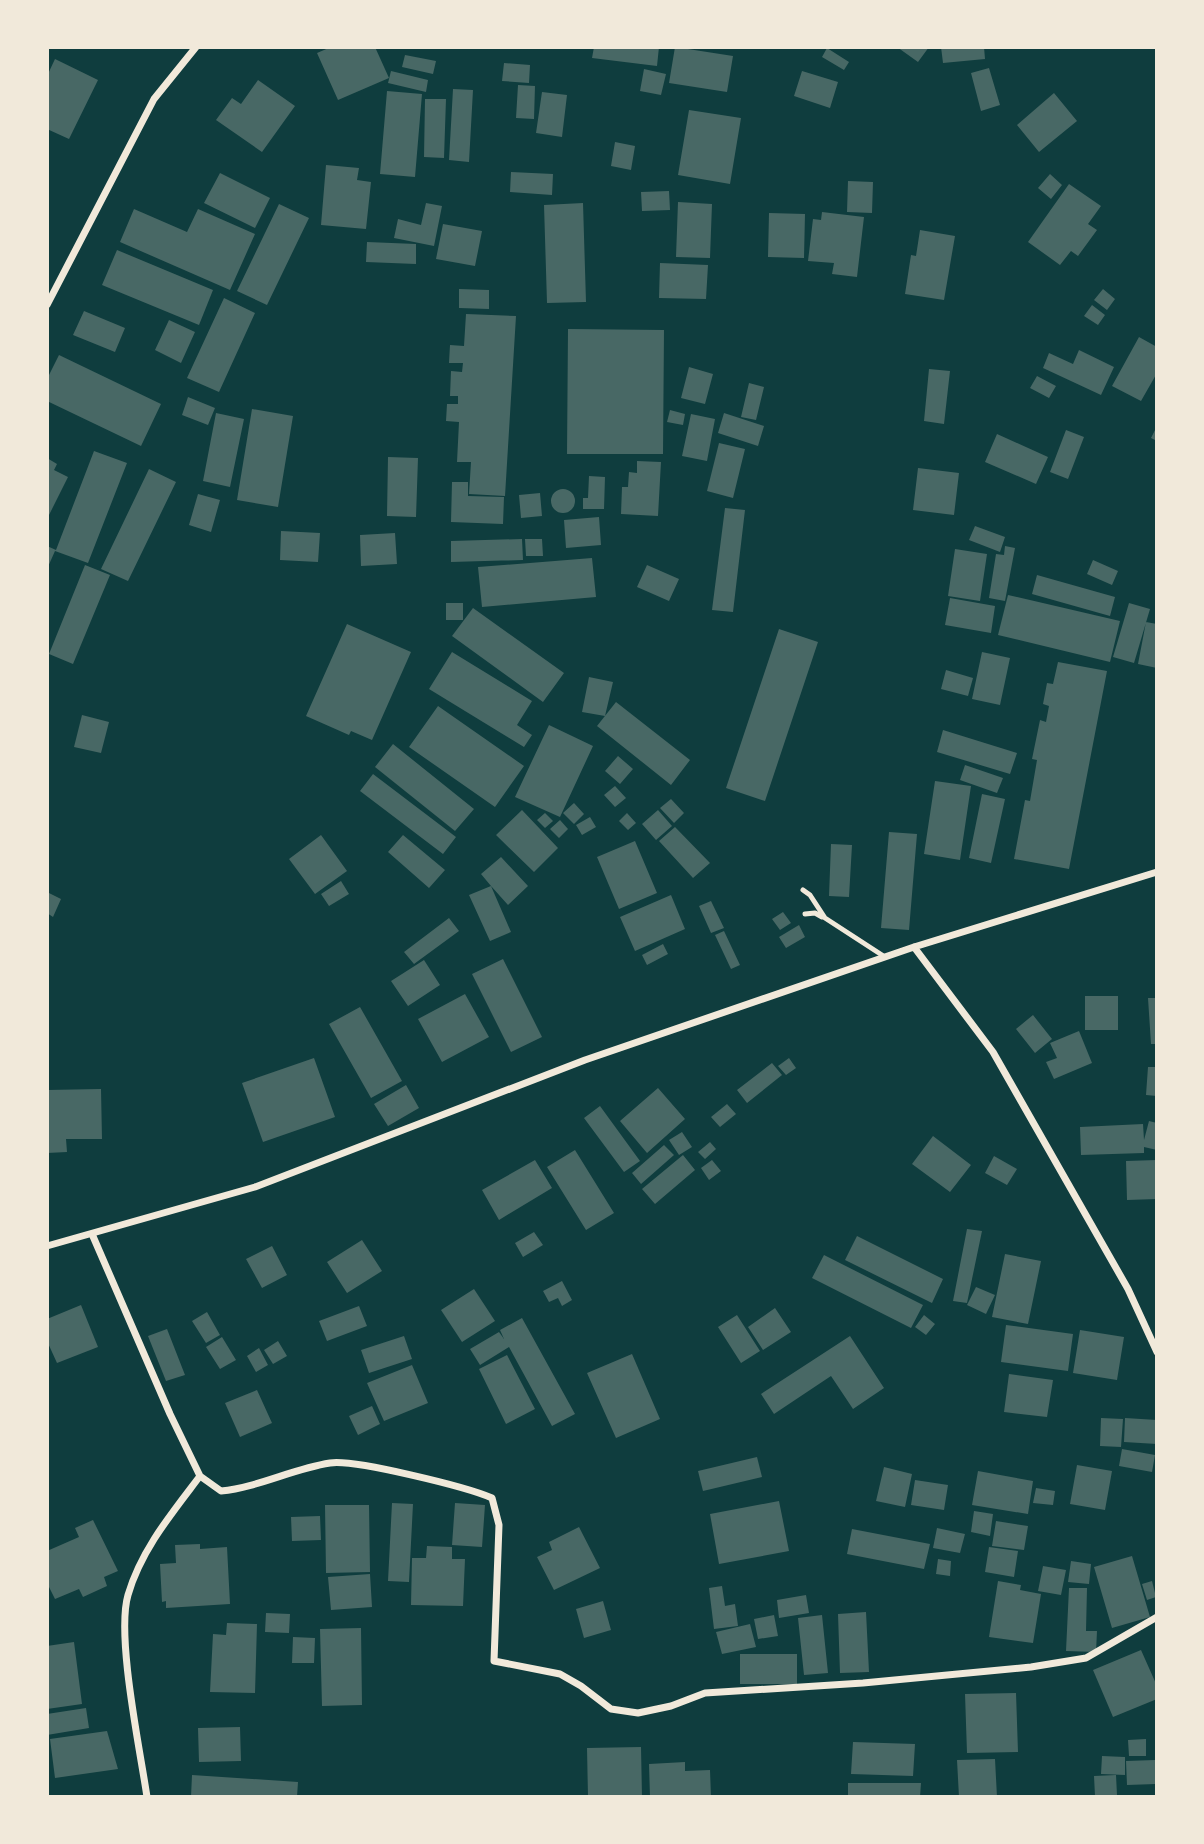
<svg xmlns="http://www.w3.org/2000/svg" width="1204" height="1844" font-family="Montserrat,sans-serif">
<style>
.building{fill:#486865}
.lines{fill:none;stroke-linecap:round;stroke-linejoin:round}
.service{stroke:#f1e9da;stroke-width:5}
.minor{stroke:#f1e9da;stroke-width:7}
</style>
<rect width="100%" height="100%" fill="#0f3d3e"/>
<path class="building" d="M 331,47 L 375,47 L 389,78 L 338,100 L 317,53 Z
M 594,47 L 659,47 L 657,66 L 592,58 Z
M 675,47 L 733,56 L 727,92 L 669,83 Z
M 897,47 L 929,47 L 918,62 Z
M 941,47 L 984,47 L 985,59 L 943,63 Z
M 827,48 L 849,62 L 844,70 L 822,57 Z
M 405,55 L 436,61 L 433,74 L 402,67 Z
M 55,59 L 98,80 L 69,139 L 47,129 L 47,76 Z
M 504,63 L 530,65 L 529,83 L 502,81 Z
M 989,68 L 1000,105 L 981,111 L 971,73 Z
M 644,69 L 666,74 L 661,95 L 640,91 Z
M 391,71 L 428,80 L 426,92 L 388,83 Z
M 802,71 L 838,82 L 830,108 L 794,96 Z
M 258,80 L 295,106 L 262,152 L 216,120 L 232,98 L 241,104 Z
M 518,85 L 535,86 L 534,119 L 516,118 Z
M 453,89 L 473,90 L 469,162 L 449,160 Z
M 387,91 L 422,94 L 415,177 L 380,174 Z
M 542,92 L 567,95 L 562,137 L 536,133 Z
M 1054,93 L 1077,121 L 1039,152 L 1017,125 Z
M 425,99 L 446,99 L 444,158 L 424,157 Z
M 689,110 L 741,118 L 730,184 L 678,175 Z
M 615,142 L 635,146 L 631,170 L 611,166 Z
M 326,165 L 359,168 L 357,180 L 371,182 L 366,229 L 321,225 Z
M 511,172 L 553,174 L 552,195 L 510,192 Z
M 220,173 L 270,198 L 255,228 L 204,203 Z
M 1050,174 L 1062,185 L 1051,199 L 1038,188 Z
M 848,181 L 873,182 L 872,213 L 847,212 Z
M 1069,184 L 1101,206 L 1088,224 L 1097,230 L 1078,256 L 1071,251 L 1060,265 L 1028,242 Z
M 669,191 L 670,210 L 642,211 L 641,192 Z
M 678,202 L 712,204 L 710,258 L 676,257 Z
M 426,203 L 442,206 L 434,246 L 394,238 L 398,219 L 421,225 Z
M 583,203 L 586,302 L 547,303 L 544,205 Z
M 279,204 L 309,218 L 267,305 L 237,291 Z
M 134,209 L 187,232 L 198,209 L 255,234 L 230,290 L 120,242 Z
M 822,212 L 864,217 L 857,277 L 832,274 L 834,263 L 808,261 L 813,219 L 821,220 Z
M 769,213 L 805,214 L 804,258 L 768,257 Z
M 443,224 L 482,231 L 475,266 L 436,259 Z
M 920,230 L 955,236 L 944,300 L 905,294 L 911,255 L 916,256 Z
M 367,242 L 416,244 L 416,264 L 366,262 Z
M 117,250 L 213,290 L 199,325 L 102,285 Z
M 660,263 L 708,265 L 706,299 L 659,298 Z
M 459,289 L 489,290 L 489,309 L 459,308 Z
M 1103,289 L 1115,299 L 1107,310 L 1094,300 Z
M 224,298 L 255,313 L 219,392 L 187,378 Z
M 1092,305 L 1105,315 L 1098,325 L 1084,316 Z
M 84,311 L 125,328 L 115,352 L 73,335 Z
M 466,314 L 516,316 L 505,496 L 469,494 L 471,462 L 457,462 L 459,422 L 446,421 L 447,404 L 458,404 L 458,396 L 450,396 L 451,371 L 462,372 L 463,363 L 449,363 L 450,345 L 464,346 Z
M 169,320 L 195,332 L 181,363 L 155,350 Z
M 568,329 L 664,330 L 663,454 L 567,454 Z
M 1139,337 L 1157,347 L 1157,373 L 1141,401 L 1112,386 Z
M 1079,350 L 1114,367 L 1101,395 L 1043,368 L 1049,353 L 1073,364 Z
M 59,355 L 161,404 L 141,446 L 47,401 L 47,379 Z
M 689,367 L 713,374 L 705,404 L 681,398 Z
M 929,369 L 950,371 L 944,424 L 924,421 Z
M 1037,376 L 1056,386 L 1049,398 L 1030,388 Z
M 749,383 L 764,387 L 756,420 L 741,417 Z
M 188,397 L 215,408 L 208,425 L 182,415 Z
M 252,409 L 293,416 L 278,507 L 237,500 Z
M 670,410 L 685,414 L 683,425 L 667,422 Z
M 216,413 L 244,419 L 230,487 L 203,481 Z
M 724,413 L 764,426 L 758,446 L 718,433 Z
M 691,414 L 715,419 L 707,461 L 682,456 Z
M 1157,426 L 1157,441 L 1151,438 Z
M 1066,430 L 1084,437 L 1068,479 L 1050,472 Z
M 997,434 L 1048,457 L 1036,484 L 985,462 Z
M 719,443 L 745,449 L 733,498 L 707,491 Z
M 94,451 L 127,463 L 88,563 L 55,551 L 47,569 L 47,546 L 56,550 Z
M 388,457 L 418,458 L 416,517 L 387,516 Z
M 47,458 L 57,464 L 54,470 L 68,477 L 49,515 Z
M 637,461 L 661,462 L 658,516 L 621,514 L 622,487 L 628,487 L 629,472 L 637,473 Z
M 918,468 L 959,473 L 954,515 L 913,510 Z
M 149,469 L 176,482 L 128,581 L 101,569 Z
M 589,476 L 605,477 L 604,509 L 583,509 L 583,498 L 588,498 Z
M 452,482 L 468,482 L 468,496 L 504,497 L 503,524 L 451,522 Z
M551 501a12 12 0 1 1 24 0a12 12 0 1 1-24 0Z
M 540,493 L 542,516 L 521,518 L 519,495 Z
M 198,494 L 220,500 L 211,532 L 189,525 Z
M 725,508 L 745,510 L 733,612 L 712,610 Z
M 599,517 L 601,545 L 566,548 L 564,520 Z
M 975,526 L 1005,537 L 1000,552 L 969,540 Z
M 281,531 L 320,533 L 318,562 L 280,560 Z
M 395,533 L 397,564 L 361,566 L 360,535 Z
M 522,539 L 523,560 L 451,562 L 451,541 Z
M 525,539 L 542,539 L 543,556 L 526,556 Z
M 1005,546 L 1015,548 L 1005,601 L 989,598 L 996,554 L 1004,555 Z
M 955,549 L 987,554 L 980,601 L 948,596 Z
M 592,558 L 596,597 L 482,607 L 478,567 Z
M 1093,560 L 1118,571 L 1112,585 L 1087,574 Z
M 85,565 L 110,575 L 73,664 L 49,654 Z
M 647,565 L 679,579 L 669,601 L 637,587 Z
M 1037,575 L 1115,597 L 1110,616 L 1032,594 Z
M 1008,595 L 1120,621 L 1110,662 L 998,635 Z
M 950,598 L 995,606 L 991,633 L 945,625 Z
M 446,603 L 463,603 L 463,620 L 446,620 Z
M 1129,603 L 1150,609 L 1134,663 L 1113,657 Z
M 473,608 L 564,673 L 543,702 L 452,636 Z
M 1146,622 L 1157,624 L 1157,668 L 1138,664 Z
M 347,624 L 411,652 L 372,740 L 351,731 L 349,735 L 306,716 Z
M 779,629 L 818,642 L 765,801 L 726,788 Z
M 452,652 L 532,701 L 517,725 L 532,735 L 524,747 L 429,689 Z
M 982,652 L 1010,658 L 1000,705 L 972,699 Z
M 1058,662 L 1107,671 L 1069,869 L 1014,859 L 1025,800 L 1030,801 L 1037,760 L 1032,759 L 1040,720 L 1046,722 L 1049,706 L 1043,704 L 1047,683 L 1053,684 Z
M 946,670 L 973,678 L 968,696 L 941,689 Z
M 589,677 L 613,682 L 605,716 L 582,712 Z
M 616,702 L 690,760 L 671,785 L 597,726 Z
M 438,706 L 524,766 L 495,807 L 409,747 Z
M 82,715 L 109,722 L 101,753 L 74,747 Z
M 549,725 L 593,746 L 560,817 L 515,797 Z
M 943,730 L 1017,753 L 1010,774 L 937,752 Z
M 393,744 L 474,809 L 455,831 L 375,767 Z
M 618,756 L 633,769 L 620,784 L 605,771 Z
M 965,765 L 1003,778 L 997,793 L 960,780 Z
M 373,774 L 456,837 L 443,854 L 360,791 Z
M 935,781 L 971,786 L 960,860 L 924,854 Z
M 615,786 L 626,798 L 615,807 L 604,795 Z
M 982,794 L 1005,799 L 991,863 L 969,858 Z
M 671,799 L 684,813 L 674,823 L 660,808 Z
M 574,803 L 584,814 L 574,824 L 563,813 Z
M 522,810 L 558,848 L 534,872 L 496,835 Z
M 658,810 L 672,826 L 656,840 L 642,824 Z
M 545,813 L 553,821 L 545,828 L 537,820 Z
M 627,813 L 636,823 L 628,830 L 619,821 Z
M 590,817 L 596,827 L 582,835 L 576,825 Z
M 560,820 L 568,829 L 559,838 L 550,829 Z
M 675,827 L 710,863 L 693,878 L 659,841 Z
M 889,832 L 917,834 L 909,930 L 881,928 Z
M 321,835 L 347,871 L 315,894 L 289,859 Z
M 403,835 L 445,870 L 429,888 L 388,852 Z
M 635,841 L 657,893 L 619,909 L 597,857 Z
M 831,844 L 852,845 L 849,897 L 829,896 Z
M 501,857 L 528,886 L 508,905 L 491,886 L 511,932 L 490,941 L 469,895 L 491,886 L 481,874 Z
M 341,881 L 349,894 L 329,906 L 321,894 Z
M 47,892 L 61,899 L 53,917 L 47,913 Z
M 671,895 L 685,929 L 635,951 L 620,917 Z
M 711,901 L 724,928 L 711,933 L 699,906 Z
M 783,912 L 791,923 L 780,930 L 772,919 Z
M 449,918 L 459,931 L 414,964 L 404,952 Z
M 799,925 L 805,937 L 786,948 L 779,937 Z
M 724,931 L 740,965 L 731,969 L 715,935 Z
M 663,944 L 668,954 L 647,965 L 642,955 Z
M 503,959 L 542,1037 L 511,1052 L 472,974 Z
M 424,960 L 440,985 L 408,1006 L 391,981 Z
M 465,994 L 489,1037 L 442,1062 L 418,1019 Z
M 1085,996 L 1118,996 L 1118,1030 L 1085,1030 Z
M 1148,998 L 1157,998 L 1157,1044 L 1151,1044 Z
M 360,1007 L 402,1081 L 371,1098 L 329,1024 Z
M 1033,1015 L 1052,1039 L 1035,1053 L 1016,1029 Z
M 1079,1031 L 1092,1063 L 1054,1079 L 1046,1062 L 1057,1058 L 1050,1043 Z
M 314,1058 L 335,1117 L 263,1142 L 242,1083 Z
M 789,1058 L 796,1068 L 786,1075 L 778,1066 Z
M 772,1063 L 782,1075 L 747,1103 L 737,1090 Z
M 1148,1067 L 1157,1067 L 1157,1096 L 1146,1095 Z
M 406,1085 L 419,1108 L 388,1126 L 374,1104 Z
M 658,1088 L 685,1119 L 647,1153 L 620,1121 Z
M 101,1089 L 102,1139 L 66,1139 L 67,1152 L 47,1153 L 47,1090 Z
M 727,1104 L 736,1114 L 720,1127 L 711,1117 Z
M 600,1106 L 640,1161 L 624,1172 L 584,1118 Z
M 1149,1121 L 1157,1123 L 1157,1150 L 1144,1147 L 1144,1153 L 1081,1155 L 1080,1127 L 1143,1124 L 1144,1140 Z
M 682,1132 L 692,1147 L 679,1155 L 669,1140 Z
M 933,1136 L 971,1165 L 950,1192 L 912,1164 Z
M 710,1142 L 716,1149 L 705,1159 L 698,1152 Z
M 664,1145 L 674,1155 L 641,1184 L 632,1173 Z
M 575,1150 L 614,1213 L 586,1230 L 547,1167 Z
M 683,1155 L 695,1170 L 655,1204 L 642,1189 Z
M 994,1156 L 1017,1169 L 1007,1185 L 985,1173 Z
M 535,1160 L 552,1188 L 499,1220 L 482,1190 Z
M 712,1160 L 721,1171 L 709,1180 L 701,1168 Z
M 1157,1160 L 1157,1199 L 1127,1200 L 1126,1161 Z
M 967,1229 L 982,1231 L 967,1303 L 953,1301 Z
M 534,1232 L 543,1245 L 523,1257 L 515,1243 Z
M 857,1236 L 943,1279 L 932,1303 L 845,1260 Z
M 362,1240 L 382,1271 L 347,1293 L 327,1262 Z
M 272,1246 L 287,1275 L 262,1288 L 246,1259 Z
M 1005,1254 L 1041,1261 L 1028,1324 L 992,1317 Z
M 824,1255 L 923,1305 L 911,1328 L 812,1278 Z
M 562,1281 L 572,1300 L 562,1306 L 558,1298 L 549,1302 L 543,1291 Z
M 976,1287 L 995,1295 L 986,1314 L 967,1305 Z
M 474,1289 L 495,1321 L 462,1342 L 441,1310 Z
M 81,1305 L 98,1347 L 57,1363 L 47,1341 L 47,1319 Z
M 359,1306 L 367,1326 L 327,1341 L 319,1321 Z
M 775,1308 L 791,1332 L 763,1350 L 748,1327 Z
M 207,1312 L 220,1335 L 206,1343 L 192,1321 Z
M 737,1315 L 760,1351 L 741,1363 L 718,1327 Z
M 924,1315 L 935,1324 L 926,1335 L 915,1327 Z
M 522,1318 L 575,1414 L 552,1426 L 509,1347 L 480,1365 L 470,1349 L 499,1332 L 504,1339 L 500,1330 Z
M 1006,1325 L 1073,1334 L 1068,1371 L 1001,1362 Z
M 167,1329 L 185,1375 L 166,1381 L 148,1336 Z
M 1080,1330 L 1124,1337 L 1117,1380 L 1073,1373 Z
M 404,1336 L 412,1359 L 369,1373 L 361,1350 Z
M 850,1336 L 884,1388 L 853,1409 L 831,1376 L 774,1414 L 761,1394 Z
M 222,1337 L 236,1360 L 220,1369 L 206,1347 Z
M 278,1341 L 287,1356 L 273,1364 L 264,1350 Z
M 259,1348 L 268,1365 L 256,1372 L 247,1356 Z
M 632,1354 L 660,1419 L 616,1438 L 587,1373 Z
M 507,1355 L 535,1409 L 506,1424 L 479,1369 Z
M 412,1365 L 428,1403 L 384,1421 L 367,1383 Z
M 1009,1374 L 1053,1380 L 1047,1417 L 1004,1412 Z
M 257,1390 L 272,1423 L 240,1437 L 225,1403 Z
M 372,1406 L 380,1424 L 358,1435 L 349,1416 Z
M 1101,1418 L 1123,1419 L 1121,1447 L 1100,1446 Z
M 1125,1418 L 1157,1420 L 1157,1444 L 1124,1442 Z
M 1122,1449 L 1155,1455 L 1152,1472 L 1119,1466 Z
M 757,1457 L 762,1477 L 703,1491 L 698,1471 Z
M 1077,1465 L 1112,1471 L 1105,1510 L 1070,1504 Z
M 884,1467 L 912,1474 L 905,1507 L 876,1501 Z
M 978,1471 L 1033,1481 L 1028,1514 L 972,1505 Z
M 915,1480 L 948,1485 L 944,1510 L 911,1505 Z
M 1036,1488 L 1055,1491 L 1053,1505 L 1033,1503 Z
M 779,1501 L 789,1551 L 719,1564 L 710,1514 Z
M 392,1503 L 413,1504 L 409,1582 L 388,1581 Z
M 455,1503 L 485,1505 L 482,1547 L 452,1545 Z
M 325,1505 L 369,1505 L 370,1572 L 326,1573 Z
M 974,1511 L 993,1514 L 990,1536 L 971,1532 Z
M 320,1516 L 321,1540 L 292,1541 L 291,1517 Z
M 93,1520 L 118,1571 L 104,1577 L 107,1586 L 83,1597 L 79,1589 L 55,1599 L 47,1583 L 47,1551 L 79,1537 L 75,1528 Z
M 996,1521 L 1028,1526 L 1024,1550 L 992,1546 Z
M 579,1527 L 600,1568 L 554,1590 L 537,1557 L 552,1550 L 549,1542 Z
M 937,1528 L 965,1534 L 960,1553 L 933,1548 Z
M 852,1529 L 930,1544 L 924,1569 L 847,1554 Z
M 200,1544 L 200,1549 L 227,1547 L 230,1604 L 166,1608 L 166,1601 L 162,1602 L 160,1564 L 176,1563 L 175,1545 Z
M 427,1546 L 452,1547 L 452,1559 L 465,1559 L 463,1606 L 411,1605 L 412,1558 L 426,1558 Z
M 989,1547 L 1018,1551 L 1014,1577 L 985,1572 Z
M 1132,1556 L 1150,1617 L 1112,1628 L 1094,1567 Z
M 938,1559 L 951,1561 L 950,1576 L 936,1574 Z
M 1071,1561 L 1091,1564 L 1089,1584 L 1068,1582 Z
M 1043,1566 L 1066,1570 L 1061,1595 L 1038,1591 Z
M 370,1574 L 372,1607 L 331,1610 L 328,1577 Z
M 998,1581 L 1021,1585 L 1020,1590 L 1041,1594 L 1033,1643 L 989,1637 Z
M 1152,1581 L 1156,1597 L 1147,1600 L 1142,1584 Z
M 722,1586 L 725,1606 L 735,1604 L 738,1626 L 714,1629 L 709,1588 Z
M 1069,1588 L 1087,1588 L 1086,1631 L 1097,1631 L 1096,1652 L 1066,1651 Z
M 806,1595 L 809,1613 L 779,1618 L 777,1600 Z
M 603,1601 L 611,1630 L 584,1638 L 576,1609 Z
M 866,1612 L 869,1672 L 840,1673 L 838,1614 Z
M 266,1613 L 290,1614 L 289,1633 L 265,1632 Z
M 774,1615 L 778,1636 L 758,1639 L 754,1619 Z
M 822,1615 L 828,1673 L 804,1675 L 798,1618 Z
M 227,1623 L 257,1624 L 255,1693 L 210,1692 L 213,1634 L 226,1635 Z
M 750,1624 L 756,1647 L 722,1654 L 716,1632 Z
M 361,1628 L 362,1705 L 322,1706 L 320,1629 Z
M 293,1637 L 315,1638 L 314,1663 L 292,1663 Z
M 74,1642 L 82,1704 L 47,1709 L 47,1646 Z
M 1141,1650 L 1157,1686 L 1157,1699 L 1113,1717 L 1093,1670 Z
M 740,1654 L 797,1654 L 797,1684 L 740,1684 Z
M 1016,1693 L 1018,1752 L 967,1753 L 965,1694 Z
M 86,1708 L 89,1728 L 47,1735 L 47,1714 Z
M 240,1727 L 241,1761 L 199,1762 L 198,1728 Z
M 107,1731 L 118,1769 L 55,1778 L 50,1739 Z
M 1146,1739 L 1146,1756 L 1129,1756 L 1128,1740 Z
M 853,1742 L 915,1744 L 913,1776 L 851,1774 Z
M 641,1747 L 642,1797 L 588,1797 L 587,1748 Z
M 1102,1756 L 1125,1757 L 1125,1775 L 1101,1774 Z
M 995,1759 L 997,1797 L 959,1797 L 957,1760 Z
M 1155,1760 L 1156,1784 L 1127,1785 L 1126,1761 Z
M 685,1762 L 685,1771 L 710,1770 L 711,1797 L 650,1797 L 649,1764 Z
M 192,1775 L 298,1782 L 297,1797 L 191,1797 Z
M 1116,1775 L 1117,1795 L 1095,1796 L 1094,1776 Z
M 848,1783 L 921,1783 L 920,1797 L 848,1797 Z"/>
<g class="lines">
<path class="service" d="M 803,890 L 810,895 L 825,918 L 885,957
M 805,914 L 815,913 L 822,917"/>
<path class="minor" d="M 47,305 L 154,99 L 196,47
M 914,947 L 993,1052 L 1128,1289 L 1157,1352
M 92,1234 L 170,1414 L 200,1476 L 221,1491 C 259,1487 292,1469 330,1463 C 354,1459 467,1487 492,1498 L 499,1525 L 494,1661 L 560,1674 L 581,1686 L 611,1709 L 638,1713 L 671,1706 L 705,1693 L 863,1683 L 1031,1667 L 1086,1658 L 1157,1617
M 47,1246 L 255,1187 L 585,1060 L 914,947 L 1157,872
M 147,1797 C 140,1749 116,1636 128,1595 C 141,1550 172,1513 200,1476"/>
</g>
<rect width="1204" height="1844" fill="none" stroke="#f1e9da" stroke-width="98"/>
</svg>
